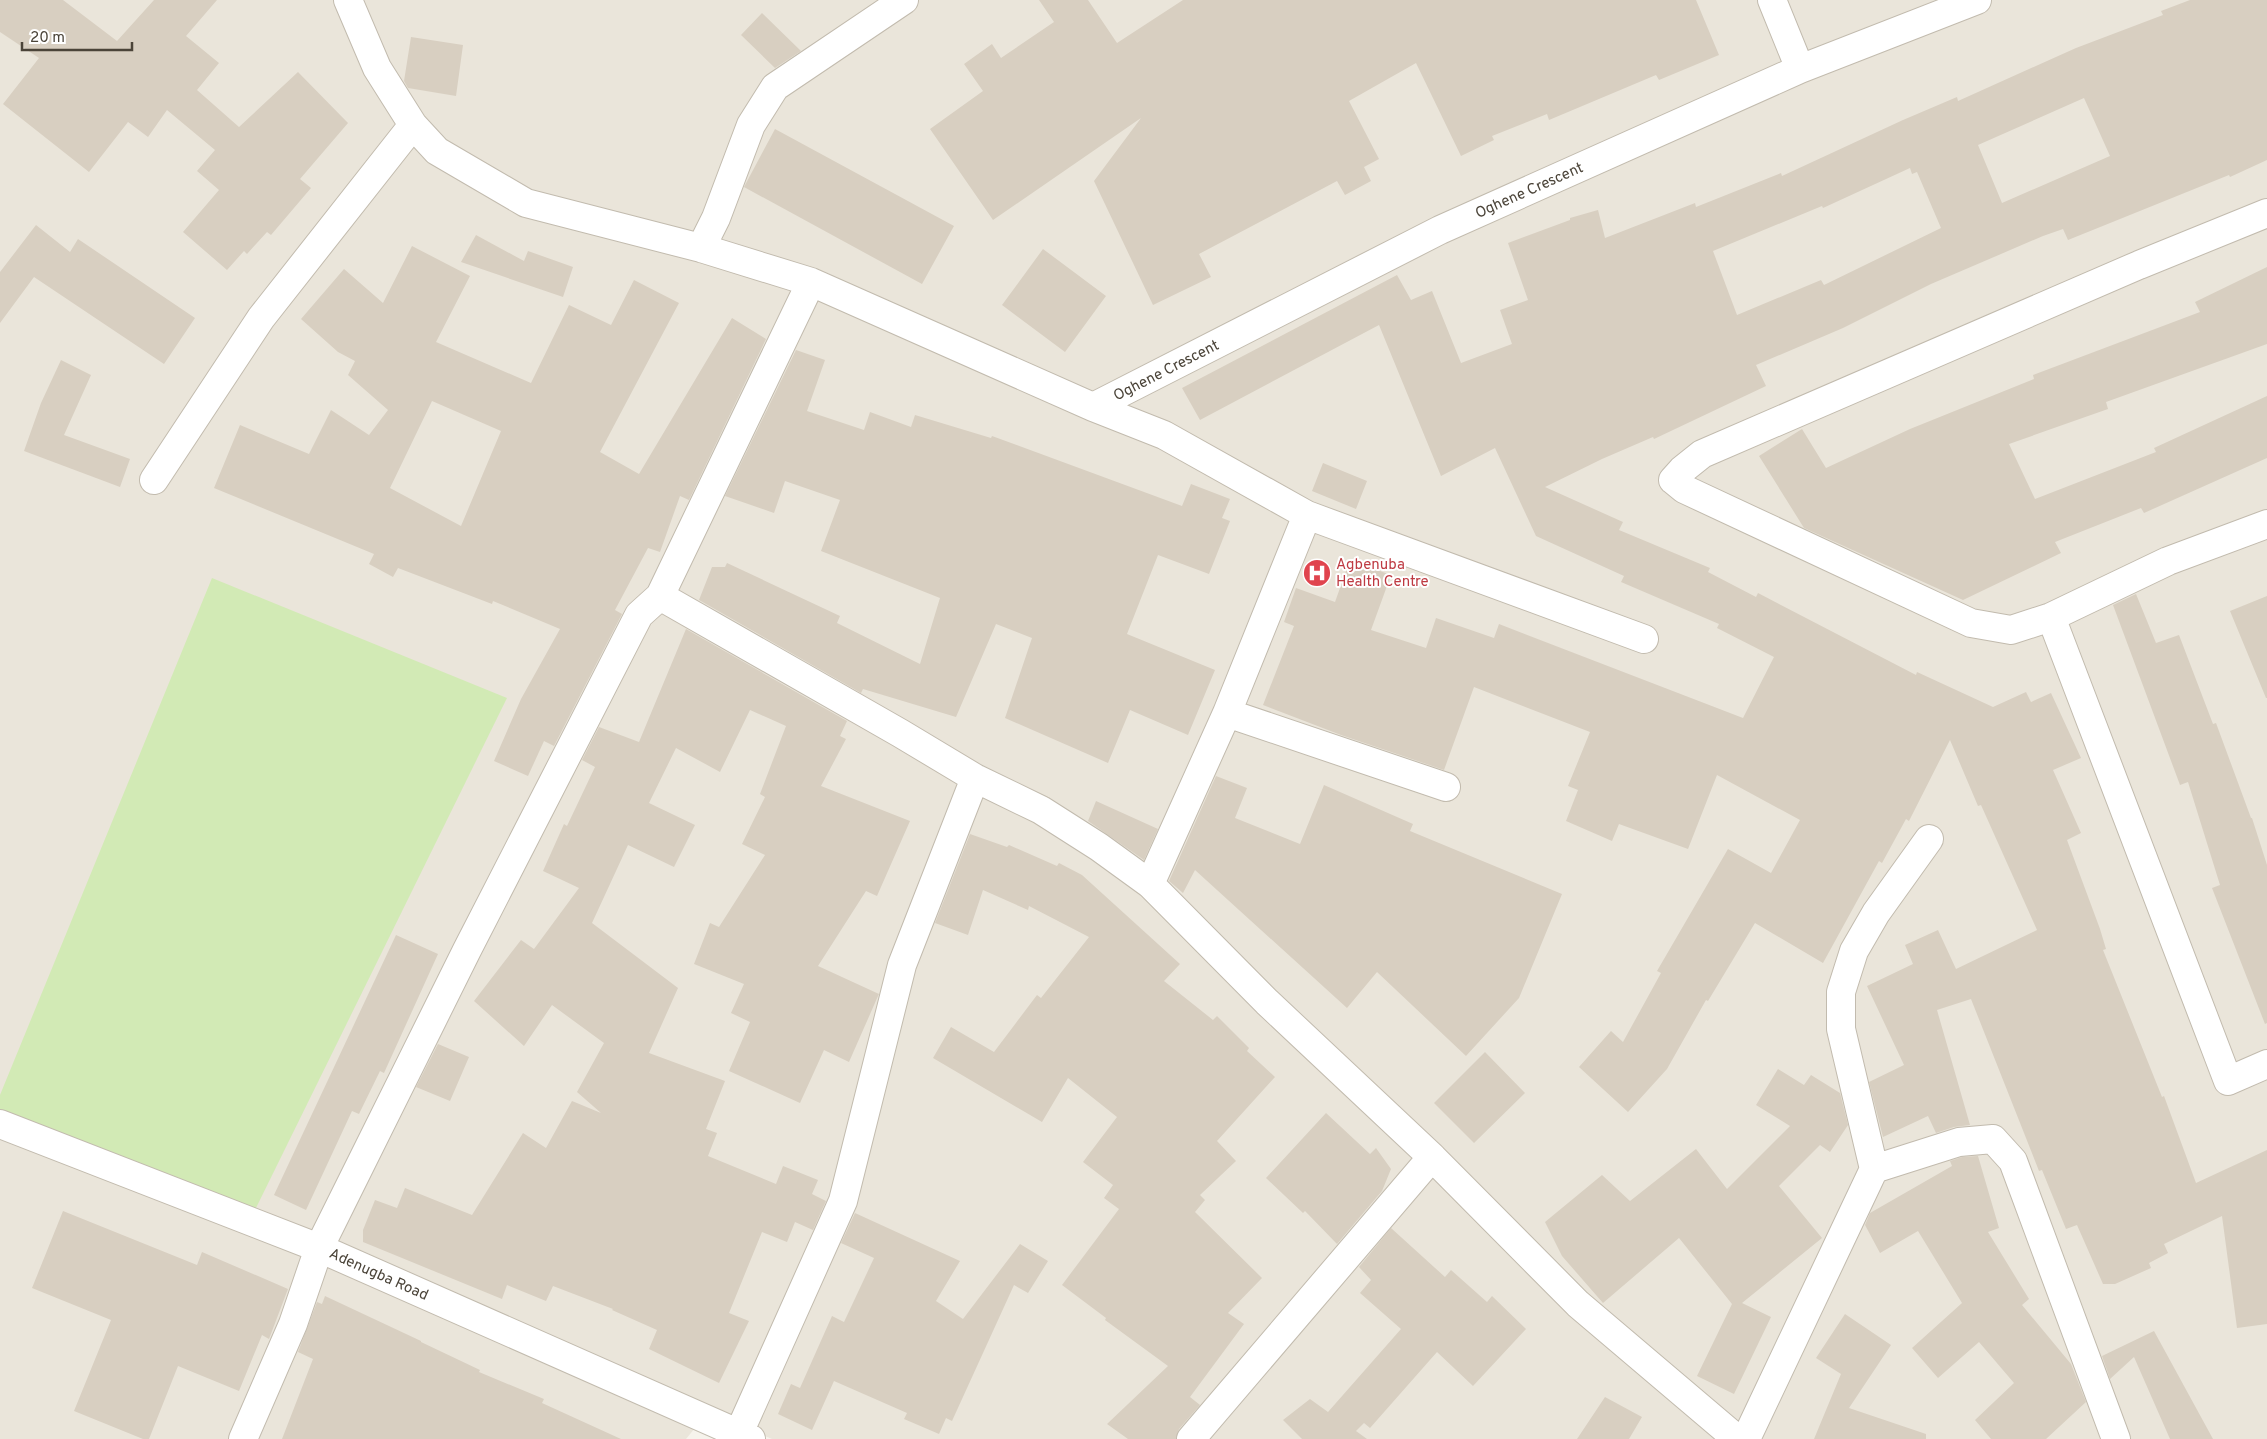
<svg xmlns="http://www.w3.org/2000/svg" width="2267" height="1439" font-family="Overpass,sans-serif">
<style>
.residential{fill:#eae5da}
.green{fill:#d2eab5}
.building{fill:#d8cfc1;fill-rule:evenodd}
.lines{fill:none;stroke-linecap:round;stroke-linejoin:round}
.minor-casing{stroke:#c2bbae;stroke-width:30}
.minor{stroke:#fff;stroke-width:28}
.labels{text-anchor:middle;stroke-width:4;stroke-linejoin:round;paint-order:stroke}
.street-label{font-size:15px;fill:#4b4439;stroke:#fff}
.health-label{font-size:15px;fill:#be3a42;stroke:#fff;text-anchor:start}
</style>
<rect width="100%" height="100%" fill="#f6f3ec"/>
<path class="residential" d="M 0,0 L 2267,0 L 2267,1439 L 772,1439 L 708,1412 L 686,1439 L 0,1439 Z"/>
<path class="green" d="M 212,578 L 507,698 L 253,1214 L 0,1118 L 0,1095 Z"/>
<path class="building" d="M 0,0 L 63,0 L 117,41 L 154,0 L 217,0 L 186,36 L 219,63 L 197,90 L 239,127 L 298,72 L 348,123 L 300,179 L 311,188 L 271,235 L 267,232 L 247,254 L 244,251 L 227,270 L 183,232 L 219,190 L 197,171 L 215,150 L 167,110 L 148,137 L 128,122 L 89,172 L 3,104 L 39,58 L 0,32 Z
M 1039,0 L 1088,0 L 1117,43 L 1183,0 L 1696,0 L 1719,55 L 1659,80 L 1656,75 L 1549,120 L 1547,114 L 1492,136 L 1494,140 L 1461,156 L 1416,63 L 1349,101 L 1379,159 L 1364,167 L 1371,181 L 1345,195 L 1337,181 L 1199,254 L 1211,277 L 1153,305 L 1094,181 L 1141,118 L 993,220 L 930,129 L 983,91 L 964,64 L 992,44 L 1001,58 L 1054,22 Z
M 2190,0 L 2267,0 L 2267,160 L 2230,177 L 2229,175 L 2068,240 L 2063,229 L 2043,236 L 1931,284 L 1843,328 L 1756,365 L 1766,386 L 1654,439 L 1653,437 L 1602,459 L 1545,487 L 1623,522 L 1619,530 L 1710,568 L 1708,572 L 1756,597 L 1758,593 L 1916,675 L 1917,672 L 1993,707 L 2026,692 L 2031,702 L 2051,693 L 2081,758 L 2053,770 L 2081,833 L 2067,840 L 2100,929 L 2106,949 L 2103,950 L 2162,1097 L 2164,1096 L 2196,1183 L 2267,1150 L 2267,1324 L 2237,1328 L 2222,1216 L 2164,1244 L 2168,1253 L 2149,1263 L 2151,1268 L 2115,1284 L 2103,1284 L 2077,1225 L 2066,1229 L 2042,1170 L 2039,1171 L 1971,999 L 1937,1010 L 1970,1125 L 1954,1127 L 1936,1133 L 1928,1116 L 1883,1137 L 1869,1082 L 1904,1065 L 1867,986 L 1913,964 L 1905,945 L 1938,930 L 1956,969 L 2037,930 L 1981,805 L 1978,806 L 1950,740 L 1909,821 L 1906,819 L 1882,863 L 1879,861 L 1823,963 L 1755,923 L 1708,1001 L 1706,1000 L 1667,1069 L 1628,1112 L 1579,1067 L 1611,1031 L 1623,1042 L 1661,973 L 1657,971 L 1728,849 L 1771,873 L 1800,820 L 1717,775 L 1688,849 L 1619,824 L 1612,841 L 1566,821 L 1578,790 L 1568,786 L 1590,732 L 1474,687 L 1444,770 L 1341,735 L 1263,705 L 1294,626 L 1284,622 L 1296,588 L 1335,602 L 1350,560 L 1391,575 L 1371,630 L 1426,648 L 1436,618 L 1494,638 L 1499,624 L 1743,718 L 1774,657 L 1717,628 L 1719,624 L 1621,582 L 1624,576 L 1536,536 L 1495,448 L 1441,476 L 1379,325 L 1200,420 L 1182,388 L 1397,275 L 1411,300 L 1432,291 L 1461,363 L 1512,344 L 1500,310 L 1528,300 L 1508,243 L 1570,220 L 1570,218 L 1598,210 L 1605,238 L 1695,203 L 1696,207 L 1781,173 L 1782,176 L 1903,120 L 1957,97 L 1958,101 L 2076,48 L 2163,15 L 2161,11 ZM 2084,98 L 2110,156 L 2002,203 L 1978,145 ZM 1910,168 L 1912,174 L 1917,172 L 1941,228 L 1824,285 L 1821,280 L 1737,315 L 1713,251 L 1822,206 L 1823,208 Z
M 762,13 L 801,51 L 775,68 L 741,35 Z
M 411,37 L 463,45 L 456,96 L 408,88 L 404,81 Z
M 775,129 L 954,226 L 922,284 L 744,187 Z
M 36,225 L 70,252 L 78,239 L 195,318 L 164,364 L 34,277 L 0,323 L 0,272 Z
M 476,235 L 524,261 L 528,251 L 573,267 L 563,297 L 461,262 Z
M 412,246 L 470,276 L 436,342 L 531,383 L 569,305 L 611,325 L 634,280 L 679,303 L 600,452 L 639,474 L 732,318 L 766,339 L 689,500 L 680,496 L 660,552 L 648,548 L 615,610 L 622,614 L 554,746 L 544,741 L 528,776 L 494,761 L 521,699 L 560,629 L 493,601 L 492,604 L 398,568 L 393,577 L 369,564 L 374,554 L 214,488 L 240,425 L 309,454 L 331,410 L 369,435 L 388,410 L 348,375 L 355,361 L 338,352 L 301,319 L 344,269 L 383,303 ZM 432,401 L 501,431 L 461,526 L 390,488 Z
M 1043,249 L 1106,296 L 1065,352 L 1002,305 Z
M 2267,267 L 2267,344 L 2106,402 L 2108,409 L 2009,444 L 2035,499 L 2156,452 L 2154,448 L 2267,396 L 2267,458 L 2144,513 L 2141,508 L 2055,542 L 2061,553 L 1963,600 L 1804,528 L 1759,456 L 1802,429 L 1826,468 L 1910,429 L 2034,379 L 2033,375 L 2200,312 L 2195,302 Z
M 796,350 L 825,360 L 807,411 L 864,430 L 870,412 L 911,427 L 915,415 L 991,438 L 992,436 L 1182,506 L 1191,484 L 1230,499 L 1222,518 L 1230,521 L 1209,574 L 1158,555 L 1127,634 L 1215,670 L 1188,735 L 1130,710 L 1108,763 L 1005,718 L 1032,638 L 996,624 L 956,717 L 863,689 L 861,693 L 699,600 L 712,567 L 725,567 L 727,563 L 840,616 L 837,623 L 920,664 L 940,598 L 821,551 L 840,500 L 785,481 L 774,513 L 725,496 Z
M 61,360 L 91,375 L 64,435 L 130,459 L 120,487 L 24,451 L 41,403 Z
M 1323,463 L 1367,481 L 1356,509 L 1312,491 Z
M 2136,594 L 2156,643 L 2179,635 L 2213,724 L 2216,723 L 2251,818 L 2252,818 L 2267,865 L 2267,1023 L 2265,1024 L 2212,888 L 2220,885 L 2188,782 L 2180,785 L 2113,605 Z
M 2267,596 L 2267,698 L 2266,698 L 2230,611 Z
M 686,629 L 847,721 L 840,736 L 846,739 L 821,786 L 910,821 L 877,896 L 866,891 L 818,966 L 879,994 L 878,996 L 849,1062 L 824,1050 L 800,1103 L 729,1071 L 750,1022 L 731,1013 L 744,984 L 694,964 L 710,923 L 719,927 L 765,855 L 742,844 L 765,797 L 760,794 L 786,726 L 750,710 L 720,772 L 676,748 L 649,803 L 695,825 L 674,867 L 628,845 L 592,923 L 678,988 L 649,1053 L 725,1081 L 706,1129 L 717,1133 L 708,1156 L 776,1184 L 783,1166 L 818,1180 L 812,1194 L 826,1201 L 813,1230 L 795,1222 L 787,1242 L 762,1232 L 729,1313 L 749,1321 L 719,1383 L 649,1349 L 657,1330 L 612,1310 L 613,1309 L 553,1286 L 546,1301 L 507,1285 L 502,1299 L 363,1242 L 363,1230 L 375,1200 L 397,1208 L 405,1188 L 472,1215 L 523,1133 L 546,1148 L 572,1101 L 601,1113 L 577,1092 L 604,1043 L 552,1005 L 524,1046 L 474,1001 L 521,940 L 534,949 L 579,888 L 543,871 L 564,824 L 567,826 L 595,767 L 582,760 L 599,727 L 639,742 Z
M 1216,776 L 1247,788 L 1235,818 L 1300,844 L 1324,785 L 1413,824 L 1410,831 L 1562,894 L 1519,998 L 1466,1056 L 1377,972 L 1347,1008 L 1195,870 L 1183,893 L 1169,881 Z
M 1096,801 L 1158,829 L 1144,860 L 1088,821 Z
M 970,834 L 1007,847 L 1009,845 L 1057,866 L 1059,863 L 1082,875 L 1180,964 L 1164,981 L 1213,1020 L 1217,1016 L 1249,1048 L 1247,1051 L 1275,1077 L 1217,1141 L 1236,1161 L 1200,1195 L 1205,1200 L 1195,1212 L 1262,1278 L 1228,1313 L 1244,1324 L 1190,1397 L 1200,1405 L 1179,1429 L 1176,1439 L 1128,1439 L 1107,1424 L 1168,1366 L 1105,1320 L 1106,1318 L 1062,1285 L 1119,1209 L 1104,1198 L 1113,1185 L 1083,1162 L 1117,1117 L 1068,1078 L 1042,1122 L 933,1058 L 951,1027 L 994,1052 L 1037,995 L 1041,998 L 1089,937 L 1029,906 L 1028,910 L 983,890 L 968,935 L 935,923 Z
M 396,935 L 438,954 L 384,1073 L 380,1071 L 359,1114 L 352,1111 L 306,1210 L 274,1195 Z
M 438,1044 L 469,1057 L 450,1101 L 416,1087 Z
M 1485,1052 L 1525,1093 L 1474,1143 L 1434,1103 Z
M 1778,1069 L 1804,1085 L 1811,1075 L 1840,1093 L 1848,1125 L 1830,1152 L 1820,1145 L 1779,1186 L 1822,1238 L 1742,1303 L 1771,1317 L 1734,1394 L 1697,1376 L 1732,1304 L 1679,1238 L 1603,1303 L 1562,1256 L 1545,1222 L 1602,1175 L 1630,1201 L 1696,1149 L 1727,1189 L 1790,1126 L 1756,1105 Z
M 1326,1113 L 1370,1154 L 1376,1148 L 1391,1169 L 1382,1191 L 1337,1244 L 1305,1211 L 1303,1213 L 1266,1178 Z
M 1978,1156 L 1999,1228 L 1988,1232 L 2029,1299 L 2022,1305 L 2071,1364 L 2086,1402 L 2046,1439 L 1991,1439 L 1975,1420 L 2014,1383 L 1979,1342 L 1938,1378 L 1912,1348 L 1962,1303 L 1918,1231 L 1880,1253 L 1865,1225 L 1870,1213 L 1952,1166 L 1950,1161 L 1962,1157 Z
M 63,1211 L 197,1265 L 202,1252 L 288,1289 L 269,1339 L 262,1335 L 239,1391 L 178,1366 L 149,1439 L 143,1439 L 74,1411 L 111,1320 L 32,1288 Z
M 855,1213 L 960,1261 L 936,1301 L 963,1319 L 1020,1244 L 1048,1261 L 1028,1293 L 1014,1285 L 952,1421 L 946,1418 L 939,1434 L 904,1419 L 907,1413 L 834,1381 L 812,1430 L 778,1414 L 791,1384 L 800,1388 L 832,1316 L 844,1322 L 874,1258 L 841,1243 Z
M 1391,1228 L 1445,1277 L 1451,1270 L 1487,1302 L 1492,1296 L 1526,1329 L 1473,1386 L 1437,1352 L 1370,1428 L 1364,1423 L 1356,1431 L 1367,1439 L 1302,1439 L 1283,1420 L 1310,1399 L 1328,1412 L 1401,1329 L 1360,1293 L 1371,1280 L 1359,1267 Z
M 325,1296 L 421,1341 L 421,1342 L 480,1370 L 479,1372 L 544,1399 L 542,1403 L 621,1439 L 282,1439 L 313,1359 L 298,1352 L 317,1302 L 322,1304 Z
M 1845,1314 L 1891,1345 L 1849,1408 L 1926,1434 L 1926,1439 L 1814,1439 L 1841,1374 L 1816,1358 Z
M 2154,1331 L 2213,1439 L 2170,1439 L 2134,1357 L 2110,1379 L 2102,1356 Z
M 1605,1397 L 1642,1417 L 1629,1439 L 1577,1439 Z"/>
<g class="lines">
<defs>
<path id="minor" d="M 348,0 L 377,68 L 413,125 L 437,151 L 526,203 L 701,248 L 811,282 L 1093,407 L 1164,435 L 1307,515 L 1644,639
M 1772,0 L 1800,69
M 2267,213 L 2139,265 L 1702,454 L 1682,470 L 1673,480 L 1684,489 L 1971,623 L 2011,630 L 2051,617 L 2168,561 L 2267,524
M 701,248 L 716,218 L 751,125 L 775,87 L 904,0
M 1093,407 L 1440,230 L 1800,69 L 1977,0
M 154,480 L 261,318 L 413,125
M 660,596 L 900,733 L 975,778 L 1041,810 L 1099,847 L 1150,884 L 1267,1002 L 1432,1157 L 1578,1304 L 1737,1439
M 2051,617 L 2228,1081 L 2267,1064
M 1227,713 L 1446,787
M 1150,884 L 1227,713 L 1307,515
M 0,1124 L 319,1248 L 751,1439
M 1874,1169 L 1959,1142 L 1993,1139 L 2013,1161 L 2116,1439
M 739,1433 L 843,1201 L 902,965 L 975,778
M 243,1439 L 293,1324 L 319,1248 L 467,950 L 639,615 L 660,596 L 811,282
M 1191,1439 L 1432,1157
M 1746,1439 L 1874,1169 L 1841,1029 L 1841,992 L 1854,951 L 1876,913 L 1929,839"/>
</defs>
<use href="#minor" class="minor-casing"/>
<use href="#minor" class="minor"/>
</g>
<defs>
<symbol id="hospital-disc" viewBox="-11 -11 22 22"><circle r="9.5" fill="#e0444e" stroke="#fff"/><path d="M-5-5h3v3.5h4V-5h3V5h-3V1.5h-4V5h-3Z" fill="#fff"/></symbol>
</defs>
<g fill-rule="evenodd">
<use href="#hospital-disc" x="1301" y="557" width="32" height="32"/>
</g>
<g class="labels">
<g class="street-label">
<text transform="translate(1529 190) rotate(-24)" y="5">Oghene Crescent</text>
<text transform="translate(1166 370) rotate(-27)" y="5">Oghene Crescent</text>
<text transform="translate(379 1274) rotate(24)" y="5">Adenugba Road</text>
</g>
<g class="health-label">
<text x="1336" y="569">Agbenuba<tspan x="1336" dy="17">Health Centre</tspan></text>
</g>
</g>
<path d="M22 42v8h110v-8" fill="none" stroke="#4b4439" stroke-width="2.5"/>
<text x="30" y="42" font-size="15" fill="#4b4439" stroke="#ffffff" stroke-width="4" paint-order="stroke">20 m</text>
</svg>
